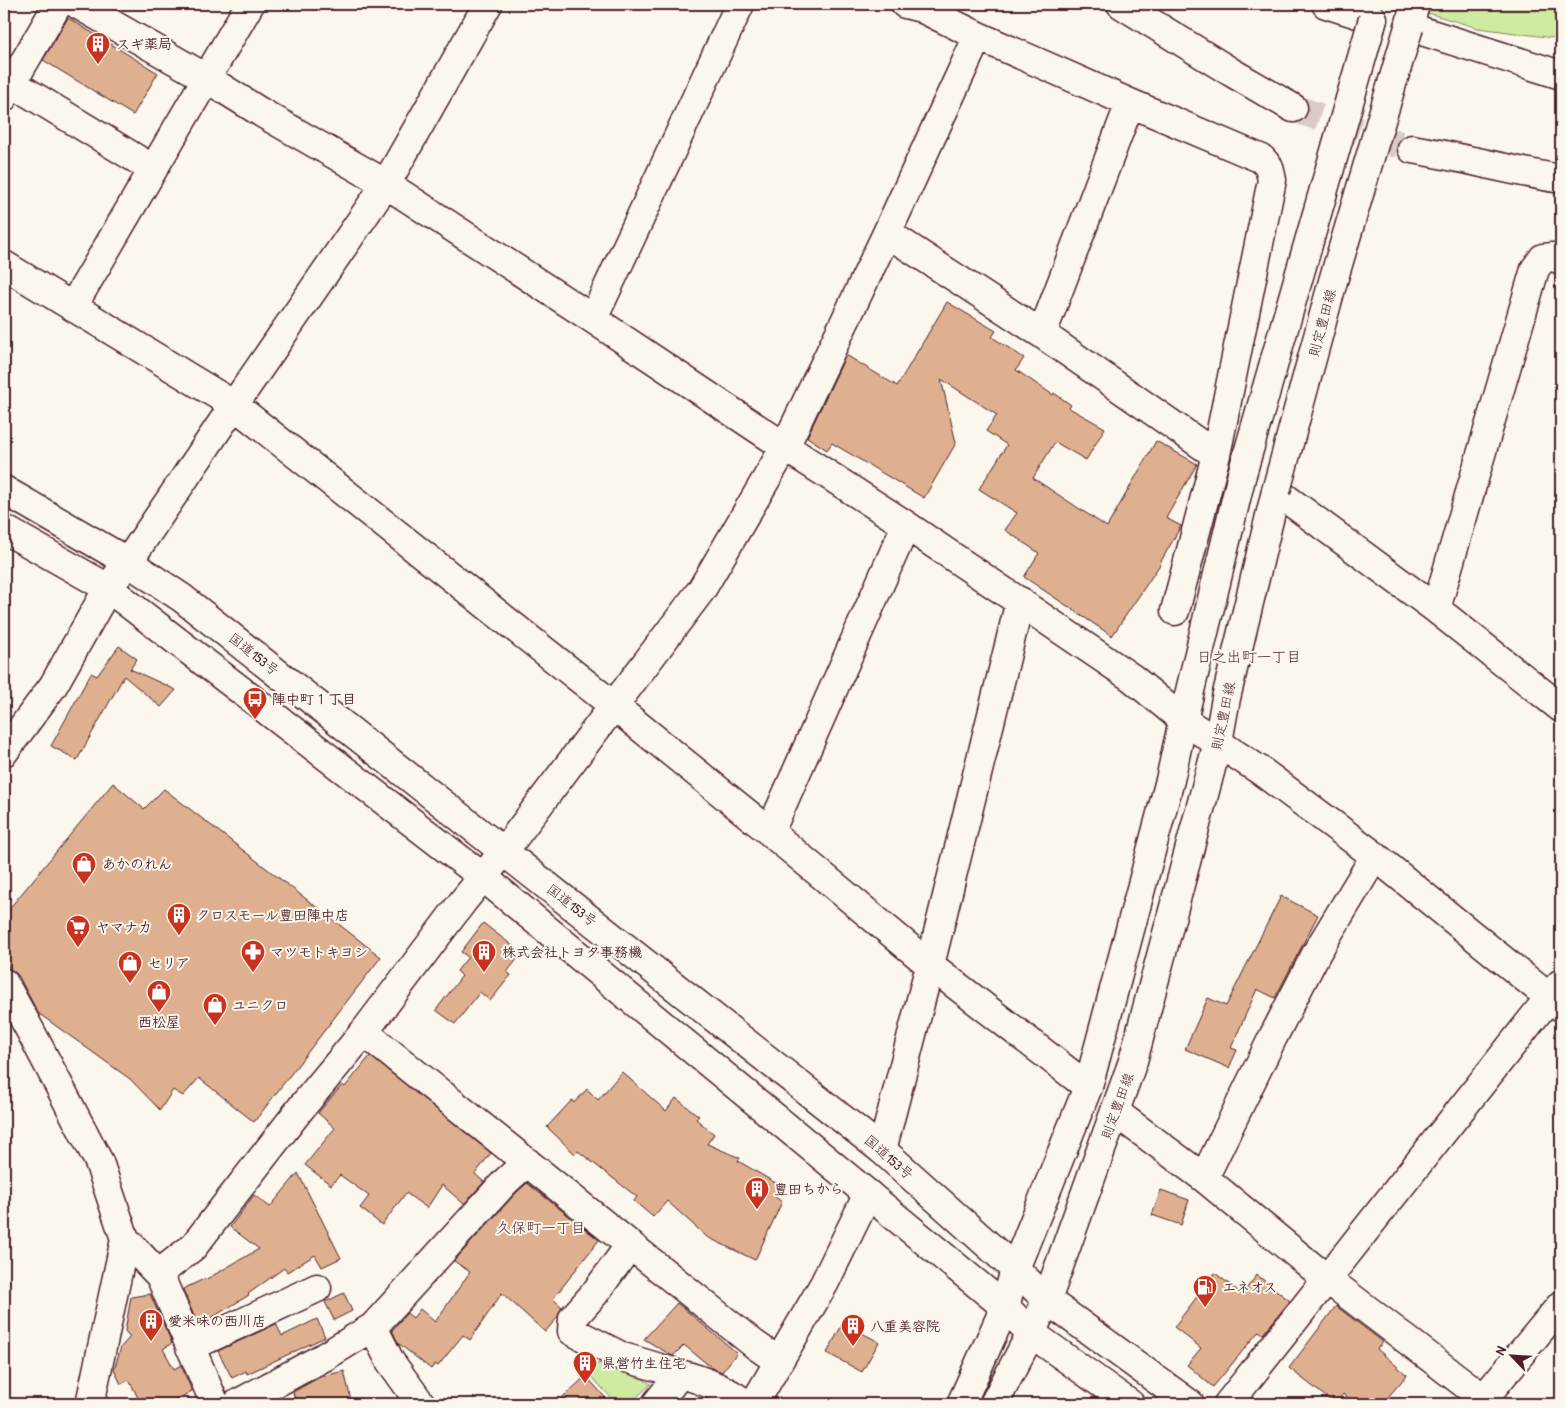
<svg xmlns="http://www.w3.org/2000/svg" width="1565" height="1408" font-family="'Patrick Hand','Klee One',sans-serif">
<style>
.green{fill:#cfeaa1;stroke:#8c8466}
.building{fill:#dfb090;stroke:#4a1f2b}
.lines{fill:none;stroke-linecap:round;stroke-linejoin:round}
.minor-tunnel{stroke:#d8ccc5;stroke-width:28;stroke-dasharray:28 14;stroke-linecap:butt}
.minor-casing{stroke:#4a1f2b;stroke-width:31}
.major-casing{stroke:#4a1f2b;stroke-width:31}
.highway-casing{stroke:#4a1f2b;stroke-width:31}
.minor{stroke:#fbf7ec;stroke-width:28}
.major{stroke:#fbf7ec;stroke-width:28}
.highway{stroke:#fbf7ec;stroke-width:28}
.major-bridge-casing{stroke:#4a1f2b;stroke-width:31;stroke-linecap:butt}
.major-bridge{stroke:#fbf7ec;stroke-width:28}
.labels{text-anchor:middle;stroke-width:4;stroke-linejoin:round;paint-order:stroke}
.poi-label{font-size:14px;font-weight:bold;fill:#4a1f2b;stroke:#fbf7ec;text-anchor:start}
.street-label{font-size:14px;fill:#4a1f2b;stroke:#fbf7ec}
.neighbourhood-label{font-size:15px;fill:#4a1f2b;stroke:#fbf7ec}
</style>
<rect width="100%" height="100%" fill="#fbf7ec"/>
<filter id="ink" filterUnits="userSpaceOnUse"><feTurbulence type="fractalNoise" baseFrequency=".02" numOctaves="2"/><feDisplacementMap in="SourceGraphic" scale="10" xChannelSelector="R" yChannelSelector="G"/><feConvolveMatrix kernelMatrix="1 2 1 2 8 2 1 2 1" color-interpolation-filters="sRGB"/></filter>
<g filter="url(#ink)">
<path class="green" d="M 1398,4 L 1561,4 L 1561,39 L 1478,28 Z
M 598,1363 L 643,1379 L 651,1384 L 629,1404 L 617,1404 L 589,1374 Z"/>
<path class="building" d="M 68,18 L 158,73 L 133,115 L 43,60 Z
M 947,302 L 996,331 L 992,337 L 1024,358 L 1016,370 L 1053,395 L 1054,393 L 1071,405 L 1069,408 L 1105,428 L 1086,460 L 1055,442 L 1033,478 L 1107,527 L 1156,441 L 1197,464 L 1166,518 L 1181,526 L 1160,563 L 1161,563 L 1112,636 L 1024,577 L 1039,553 L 1005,530 L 1017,513 L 979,489 L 1007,445 L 986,431 L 997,415 L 941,379 L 956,443 L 924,498 L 832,443 L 827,450 L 807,437 L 846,355 L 897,386 Z
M 119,646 L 137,659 L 130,669 L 176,690 L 161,707 L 124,676 L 77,760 L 51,746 L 91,673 L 97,676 Z
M 113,783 L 144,809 L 164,789 L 381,957 L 254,1122 L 199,1078 L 183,1096 L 173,1090 L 160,1110 L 130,1079 L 38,1013 L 18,975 L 10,969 L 4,958 L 4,915 Z
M 1281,896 L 1318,915 L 1275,998 L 1257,989 L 1231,1048 L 1237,1050 L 1229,1068 L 1185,1049 L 1208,998 L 1226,1006 Z
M 483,923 L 522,953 L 507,972 L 511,975 L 490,1001 L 480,992 L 455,1024 L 436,1010 L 462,976 L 457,971 L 468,957 L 461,952 Z
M 370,1056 L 491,1153 L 475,1174 L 484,1182 L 464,1204 L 442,1185 L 427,1208 L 406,1193 L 382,1225 L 360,1208 L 369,1196 L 340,1175 L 331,1185 L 305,1165 L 335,1128 L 318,1113 L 342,1085 L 345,1087 Z
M 622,1072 L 666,1111 L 676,1098 L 699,1116 L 696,1119 L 714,1134 L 707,1144 L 740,1158 L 738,1161 L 779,1185 L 774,1196 L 782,1202 L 755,1260 L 707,1237 L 667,1201 L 653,1217 L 634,1201 L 637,1197 L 578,1151 L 575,1154 L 547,1127 L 572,1100 L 574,1103 L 587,1089 L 598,1100 Z
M 298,1173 L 341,1258 L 322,1267 L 315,1255 L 287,1272 L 284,1268 L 248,1294 L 249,1295 L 198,1326 L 183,1289 L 204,1279 L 205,1280 L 259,1249 L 230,1227 L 254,1195 L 270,1207 Z
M 527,1183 L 599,1240 L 553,1299 L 562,1307 L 557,1318 L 545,1332 L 502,1293 L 470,1340 L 463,1335 L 438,1366 L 435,1364 L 431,1369 L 398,1343 L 392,1330 L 407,1313 L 413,1318 L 420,1309 L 435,1322 L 470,1272 L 454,1261 L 516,1193 Z
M 1161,1190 L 1189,1200 L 1181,1225 L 1152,1215 Z
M 1215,1273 L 1242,1294 L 1257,1275 L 1290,1301 L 1263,1334 L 1259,1331 L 1213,1387 L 1187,1365 L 1201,1348 L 1174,1327 Z
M 344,1293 L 352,1311 L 334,1320 L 325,1302 Z
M 150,1294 L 172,1343 L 163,1349 L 174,1369 L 181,1365 L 192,1391 L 168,1404 L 141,1404 L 129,1380 L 121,1384 L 114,1370 L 121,1347 L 130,1337 L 125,1331 L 131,1297 Z
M 677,1303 L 737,1353 L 722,1372 L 712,1368 L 684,1345 L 673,1356 L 669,1354 L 644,1339 Z
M 1336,1306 L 1383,1342 L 1377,1349 L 1407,1375 L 1382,1404 L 1355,1404 L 1343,1394 L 1335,1404 L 1289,1368 Z
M 317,1319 L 325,1337 L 247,1374 L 246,1371 L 232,1378 L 218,1351 L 276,1324 L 282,1336 Z
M 843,1323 L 879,1342 L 862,1372 L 827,1353 Z
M 344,1371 L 352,1404 L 296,1404 L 293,1392 L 320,1377 Z
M 586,1376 L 611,1404 L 555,1404 Z"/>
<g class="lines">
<path class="minor-tunnel" d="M 1293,108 L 1412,149"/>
<defs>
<path id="minor" d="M 77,4 L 206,78 L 262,113 L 386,184 L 593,319 L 785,447 L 906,525 L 1132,678 L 1183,720 L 1261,771 L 1375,856 L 1561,1007
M 905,4 L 921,8 L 978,36 L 1130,103 L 1262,159 L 1269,167 L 1272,180 L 1216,455 L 1175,611
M 1121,4 L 1231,72 L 1293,108
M 1326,4 L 1373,19
M 1409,27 L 1561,75
M 12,83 L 153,169
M 4,97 L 58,4
M 1412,149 C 1462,157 1511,171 1561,179
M 887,233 L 1042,334 L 1216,455
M 4,265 L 234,405 L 614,706 L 770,832 L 930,965 L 1088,1087
M 73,306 L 250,4
M 593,319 L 740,4
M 1042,334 L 1130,103
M 1276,491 L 1436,609 L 1561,708
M 1436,609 L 1535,269 L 1543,258 L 1553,257 L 1561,260
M 4,752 L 53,686 L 108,588 L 128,562 L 234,405 L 386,184 L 488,4
M 770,832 L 906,525
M 4,983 L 31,1032 L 99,1162 L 125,1239 L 160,1276 L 215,1404
M 364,1032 L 754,1344 L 778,1361
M 1115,1112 L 1204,1178 L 1327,1279 L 1491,1404
M 882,1150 L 930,965 L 1020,601
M 1204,1178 L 1273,1037 L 1317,952 L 1375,856
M 630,1245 L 595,1293 L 573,1318 L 572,1331 L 623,1357 L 680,1374
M 160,1276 L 166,1268 L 193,1247 L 301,1108 L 364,1032 L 464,900 L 504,851 L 702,589 L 785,447 L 887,233 L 978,36
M 373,1327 L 390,1361 L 421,1404
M 190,1347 L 317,1288
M 1484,1398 L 1561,1305
M 90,1404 L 125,1239
M 237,1404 L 324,1357 L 373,1327 L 505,1182 L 527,1162
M 656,1404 L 680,1374 C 704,1380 726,1389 746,1404
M 754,1404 L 824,1284 L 868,1194
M 961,1404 L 1005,1307
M 994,1404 L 1031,1333
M 1228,1404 L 1560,984"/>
<path id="major" d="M 1409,27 L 1415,4
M 1005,1307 L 1015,1269 L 1088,1087 L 1170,780 L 1183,720 L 1242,474
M 1031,1333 L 1047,1300 L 1133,1061 L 1218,742 L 1226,698 L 1276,491"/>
<path id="highway" d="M 4,490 L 128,562 L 182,598 L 882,1150 L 1015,1269 L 1047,1300 L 1190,1404
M 4,529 L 108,588 L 483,877 L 1005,1307 L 1031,1333 L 1130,1404"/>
</defs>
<use href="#minor" class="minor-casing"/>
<use href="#major" class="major-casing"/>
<use href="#highway" class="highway-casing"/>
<use href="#minor" class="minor"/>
<use href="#major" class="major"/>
<use href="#highway" class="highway"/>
<defs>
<path id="major-bridge" d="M 1242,474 L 1373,19
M 1276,491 L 1333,281 L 1409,27"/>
</defs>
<use href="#major-bridge" class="major-bridge-casing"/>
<use href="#major-bridge" class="major-bridge"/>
</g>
</g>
<defs>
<symbol id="building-pin" viewBox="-11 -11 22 30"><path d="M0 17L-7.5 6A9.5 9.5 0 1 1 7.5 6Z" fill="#c8321e" stroke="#fbf7ec"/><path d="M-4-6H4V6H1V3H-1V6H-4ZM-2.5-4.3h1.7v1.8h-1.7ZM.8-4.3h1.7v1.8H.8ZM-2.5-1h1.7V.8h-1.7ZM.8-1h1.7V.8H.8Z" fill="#fff"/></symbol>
<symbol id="bus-pin" viewBox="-11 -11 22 30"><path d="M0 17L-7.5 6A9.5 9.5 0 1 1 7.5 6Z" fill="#c8321e" stroke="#fbf7ec"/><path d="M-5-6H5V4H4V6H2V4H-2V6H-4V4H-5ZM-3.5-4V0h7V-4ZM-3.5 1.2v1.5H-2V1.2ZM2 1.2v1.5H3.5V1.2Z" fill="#fff"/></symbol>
<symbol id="shop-pin" viewBox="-11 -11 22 30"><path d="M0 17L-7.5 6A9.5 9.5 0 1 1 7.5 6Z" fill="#c8321e" stroke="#fbf7ec"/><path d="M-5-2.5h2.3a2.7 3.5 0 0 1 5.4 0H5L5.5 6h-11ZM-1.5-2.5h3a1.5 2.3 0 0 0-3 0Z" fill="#fff"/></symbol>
<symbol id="supermarket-pin" viewBox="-11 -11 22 30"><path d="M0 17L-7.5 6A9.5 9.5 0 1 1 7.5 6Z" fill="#c8321e" stroke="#fbf7ec"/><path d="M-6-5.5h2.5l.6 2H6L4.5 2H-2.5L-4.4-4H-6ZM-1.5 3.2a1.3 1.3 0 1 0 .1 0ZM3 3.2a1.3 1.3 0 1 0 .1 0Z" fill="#fff"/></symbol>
<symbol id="pharmacy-pin" viewBox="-11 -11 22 30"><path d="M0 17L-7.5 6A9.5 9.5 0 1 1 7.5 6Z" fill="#c8321e" stroke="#fbf7ec"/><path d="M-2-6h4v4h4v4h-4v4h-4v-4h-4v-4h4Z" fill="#fff"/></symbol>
<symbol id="fuel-pin" viewBox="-11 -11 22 30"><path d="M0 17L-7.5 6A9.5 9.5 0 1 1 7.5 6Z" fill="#c8321e" stroke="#fbf7ec"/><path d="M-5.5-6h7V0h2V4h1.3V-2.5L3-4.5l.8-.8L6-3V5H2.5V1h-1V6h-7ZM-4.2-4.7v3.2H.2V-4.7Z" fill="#fff"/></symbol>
</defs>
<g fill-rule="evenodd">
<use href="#building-pin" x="84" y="30" width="28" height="38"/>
<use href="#bus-pin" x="241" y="685" width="28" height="38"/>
<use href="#shop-pin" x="70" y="850" width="28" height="38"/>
<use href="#building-pin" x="165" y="901" width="28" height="38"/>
<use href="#supermarket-pin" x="64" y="913" width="28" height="38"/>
<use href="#pharmacy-pin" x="239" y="938" width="28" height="38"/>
<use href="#building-pin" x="470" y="938" width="28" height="38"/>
<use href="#shop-pin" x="116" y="949" width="28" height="38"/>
<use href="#shop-pin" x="145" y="978" width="28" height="38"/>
<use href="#shop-pin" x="201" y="991" width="28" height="38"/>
<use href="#building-pin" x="743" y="1175" width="28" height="38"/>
<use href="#fuel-pin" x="1191" y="1273" width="28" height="38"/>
<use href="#building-pin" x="137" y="1307" width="28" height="38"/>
<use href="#building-pin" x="839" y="1312" width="28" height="38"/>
<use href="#building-pin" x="571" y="1349" width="28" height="38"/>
</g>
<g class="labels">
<g class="poi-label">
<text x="116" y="49">スギ薬局</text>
<text x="272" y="704">陣中町１丁目</text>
<text x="102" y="869">あかのれん</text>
<text x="196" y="920">クロスモール豊田陣中店</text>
<text x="96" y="932">ヤマナカ</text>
<text x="270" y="957">マツモトキヨシ</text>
<text x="502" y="957">株式会社トヨタ事務機</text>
<text x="148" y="968">セリア</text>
<text x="232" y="1010">ユニクロ</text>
<text x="159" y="1027" text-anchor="middle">西松屋</text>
<text x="774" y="1194">豊田ちから</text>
<text x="1222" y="1292">エネオス</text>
<text x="168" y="1326">愛米味の西川店</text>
<text x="870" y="1331">八重美容院</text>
<text x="602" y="1368">県営竹生住宅</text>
</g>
<g class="street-label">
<text transform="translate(1322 323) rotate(-75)" y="5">則定豊田線</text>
<text transform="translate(254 654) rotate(38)" y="5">国道153号</text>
<text transform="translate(1223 716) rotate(-78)" y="5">則定豊田線</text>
<text transform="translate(572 905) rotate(38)" y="5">国道153号</text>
<text transform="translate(1117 1106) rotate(-70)" y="5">則定豊田線</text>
<text transform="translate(889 1157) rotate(41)" y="5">国道153号</text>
</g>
<g class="neighbourhood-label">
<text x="1249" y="662">日之出町一丁目</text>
<text x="541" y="1233">久保町一丁目</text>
</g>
</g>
<rect width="1565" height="1408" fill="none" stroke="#fbf7ec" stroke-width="20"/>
<rect x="10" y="10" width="1545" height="1388" fill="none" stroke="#4a1f2b" stroke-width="2" filter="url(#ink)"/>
<g transform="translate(1512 1356) rotate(295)" stroke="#fbf7ec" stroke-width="4" paint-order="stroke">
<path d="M0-4L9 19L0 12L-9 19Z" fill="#4a1f2b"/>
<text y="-8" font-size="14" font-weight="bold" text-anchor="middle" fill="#4a1f2b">N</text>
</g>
</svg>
